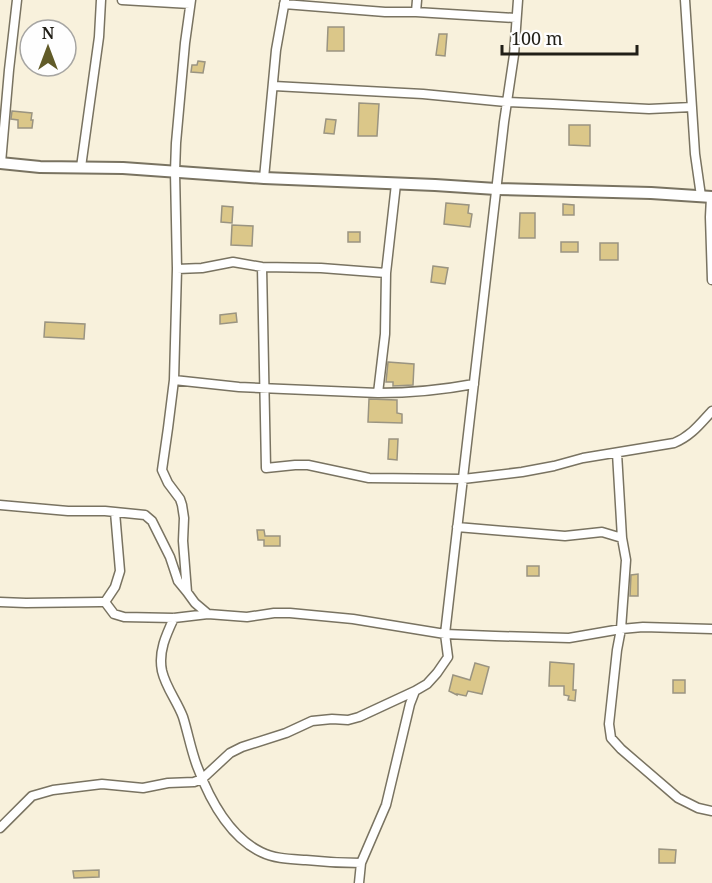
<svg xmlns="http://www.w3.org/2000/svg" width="712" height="883" font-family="'Noto Serif',serif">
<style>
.building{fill:#dbc789;stroke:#9a9481;stroke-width:1.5}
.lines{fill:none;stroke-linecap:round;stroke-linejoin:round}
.minor-casing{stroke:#797361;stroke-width:11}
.tertiary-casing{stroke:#797361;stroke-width:14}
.minor{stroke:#fff;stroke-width:8}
.tertiary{stroke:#fff;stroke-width:10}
</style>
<rect width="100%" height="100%" fill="#f8f1dc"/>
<path class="building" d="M 328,27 L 344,27 L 344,51 L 327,51 Z
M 439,34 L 447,34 L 445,56 L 436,55 Z
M 198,61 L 205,62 L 203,73 L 191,72 L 192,65 L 197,65 Z
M 359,103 L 379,104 L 377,136 L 358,136 Z
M 12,111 L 32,113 L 31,120 L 33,120 L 32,128 L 18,128 L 18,120 L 11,119 Z
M 326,119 L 336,120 L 334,134 L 324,133 Z
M 569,125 L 590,125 L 590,146 L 569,145 Z
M 446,203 L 469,205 L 468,213 L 472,214 L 470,227 L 444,224 Z
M 563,204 L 574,205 L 574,215 L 563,215 Z
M 222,206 L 233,207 L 232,223 L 221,222 Z
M 520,213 L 535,213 L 535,238 L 519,238 Z
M 232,225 L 253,226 L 252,246 L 231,245 Z
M 348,232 L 360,232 L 360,242 L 348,242 Z
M 561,242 L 578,242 L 578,252 L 561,252 Z
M 600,243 L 618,243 L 618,260 L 600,260 Z
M 433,266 L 448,268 L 445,284 L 431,282 Z
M 236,313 L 237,322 L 220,324 L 220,315 Z
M 45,322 L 85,324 L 84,339 L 44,337 Z
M 388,362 L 414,364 L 413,385 L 393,386 L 393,382 L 386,382 Z
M 369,399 L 397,400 L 397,413 L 402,414 L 402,423 L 368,422 Z
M 389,439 L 398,439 L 397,460 L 388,459 Z
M 257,530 L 264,530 L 265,536 L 280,536 L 280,546 L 264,546 L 264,540 L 258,540 Z
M 527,566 L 539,566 L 539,576 L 527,576 Z
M 638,574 L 638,596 L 630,596 L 631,575 Z
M 550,662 L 574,664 L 573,690 L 576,690 L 575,701 L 568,700 L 569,696 L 564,695 L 564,686 L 549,686 Z
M 475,663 L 489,667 L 482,694 L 468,691 L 466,696 L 457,694 L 457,695 L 449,691 L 453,675 L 470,680 Z
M 673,680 L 685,680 L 685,693 L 673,693 Z
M 659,849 L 676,850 L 675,863 L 659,863 Z
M 99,870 L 99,877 L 74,878 L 73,871 Z"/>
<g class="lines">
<defs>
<path id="minor" d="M 122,0 L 190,4
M 191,0 L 185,43 L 176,143 L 175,172 L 177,269 L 174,380 L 168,428 L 162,470 L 168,483 L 180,499 L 182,505 L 184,518 L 183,541 L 187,592 L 195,603 L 208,614
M 685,0 L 695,154 L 701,196
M 284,4 L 385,12 L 416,12 L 516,18
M 416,12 L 417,0
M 274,86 L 423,94 L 506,102 L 553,104 L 649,109 L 692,107
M 1,163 L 9,70 L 17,0
M 81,167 L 99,37 L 101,0
M 264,178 L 276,50 L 285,0
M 711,197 L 710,217 L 712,280
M 262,267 L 266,468 L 295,465 L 308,465 L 369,478 L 463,479 L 522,472 L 554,466 L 583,458 L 674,443 C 691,436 700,424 712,411
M 177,269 L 202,268 L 233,262 L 262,267 L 321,268 L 386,273
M 174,380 L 239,387 L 378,393 C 410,393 442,390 474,384
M 378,393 L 385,334 L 386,273 L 396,184
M 617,453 L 622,538 L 626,560 L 621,629 L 617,650 L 609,724 L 611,738 L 621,749 L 678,798 L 698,808 L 712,811
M 0,505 L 68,511 L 105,511 L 145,515 L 152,521 L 170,557 L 178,581 L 187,592
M 457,527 L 565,536 L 602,532 L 622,538
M 0,602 L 26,603 L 100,602 L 105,602 L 114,614 L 124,617 L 174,618 L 208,614 L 247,617 L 274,613 L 290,613 L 353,619 L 445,634 L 495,636 L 569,638 L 621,629 L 643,627 L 712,629
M 105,602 L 115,587 L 120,571 L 115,512
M 174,618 C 166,635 158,652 162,671 C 166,688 177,701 183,717 C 188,733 191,750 197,766 C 209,798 228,836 261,852 C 275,859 291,859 306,860 C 324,862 343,863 361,863
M 0,828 L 32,796 L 53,790 L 102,784 L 143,788 L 168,783 L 194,782 L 202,779 L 230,753 L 242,747 L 286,733 L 312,721 L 332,719 L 348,720 L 359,717 L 415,691
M 359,883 L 361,863 L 386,805 L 410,704 L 415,691 L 427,684 L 437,673 L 448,657 L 445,634 L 504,122 L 514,55 L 518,0"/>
<path id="tertiary" d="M 0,163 L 40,167 L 123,168 L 264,178 L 435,185 L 496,189 L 651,193 L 712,197"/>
</defs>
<use href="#minor" class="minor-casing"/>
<use href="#tertiary" class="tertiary-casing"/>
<use href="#minor" class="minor"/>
<use href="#tertiary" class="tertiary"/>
</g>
<g transform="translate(48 48)"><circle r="28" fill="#fefefe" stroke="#a6a5a2" stroke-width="1.5"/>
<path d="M0-4.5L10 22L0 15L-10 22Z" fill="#615b28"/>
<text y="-9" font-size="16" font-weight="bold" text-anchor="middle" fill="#211f17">N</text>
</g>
<path d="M502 45v9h135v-9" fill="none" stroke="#211f17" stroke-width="3"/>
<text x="511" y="45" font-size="18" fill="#211f17" stroke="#fefefe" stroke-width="4.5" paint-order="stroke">100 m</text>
</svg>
